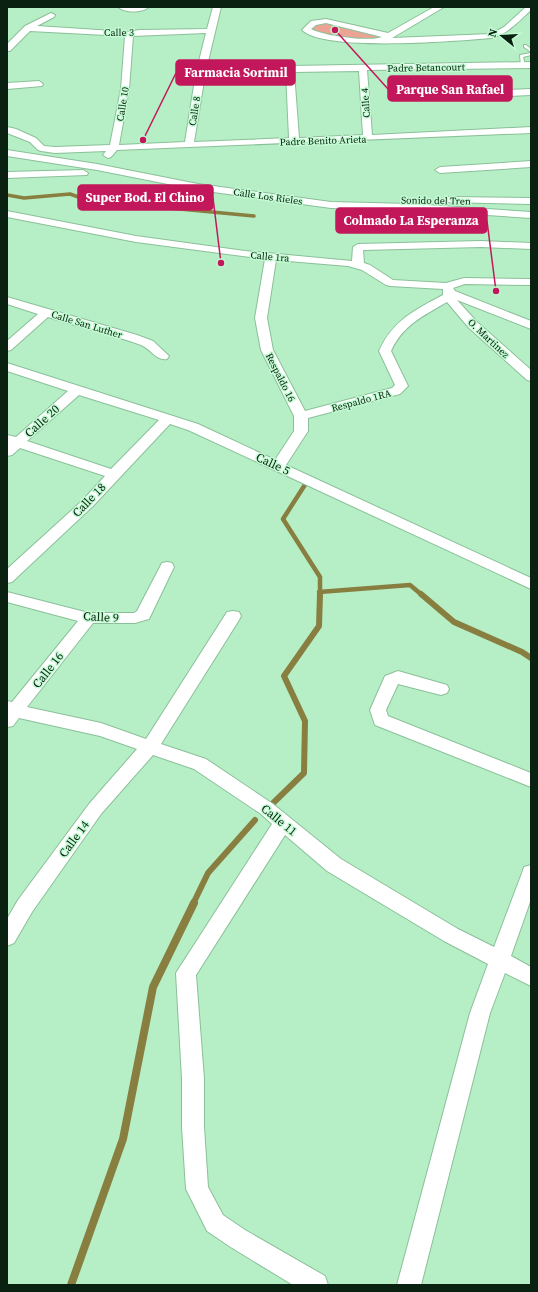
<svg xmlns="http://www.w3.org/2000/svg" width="538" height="1292" font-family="'Source Serif 4',serif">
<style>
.green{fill:#eba494}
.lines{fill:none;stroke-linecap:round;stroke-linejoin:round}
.stream-far3{stroke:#887e40;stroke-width:3.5}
.stream-far2{stroke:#887e40;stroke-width:4.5}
.stream-far1{stroke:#887e40;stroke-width:6}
.stream{stroke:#887e40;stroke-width:8}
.service-casing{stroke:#8ac099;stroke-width:2}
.minor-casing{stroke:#8ac099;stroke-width:2}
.service{fill:#fff;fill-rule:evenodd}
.minor{fill:#fff;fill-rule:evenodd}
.labels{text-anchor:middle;stroke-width:3;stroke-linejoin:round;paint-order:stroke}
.far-street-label{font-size:10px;fill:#0a2011;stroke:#c3fbd3}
.street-label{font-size:12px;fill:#0a2011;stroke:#c3fbd3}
.leader{fill:none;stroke:#c2185b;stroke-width:1.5}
.callout-dot{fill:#c2185b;stroke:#c3fbd3;stroke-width:1.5}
.callout{fill:#c2185b;stroke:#c2185b;stroke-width:1.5}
.callout-label{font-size:13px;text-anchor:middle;font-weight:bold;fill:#fff}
</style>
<rect width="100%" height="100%" fill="#b6eec6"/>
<path class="green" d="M 325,22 L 381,36 C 368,45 325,36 311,31 L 317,24 Z"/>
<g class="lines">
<path class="stream-far3" d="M 7,195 L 24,198 L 70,194 L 98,204 L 127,204 L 254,216"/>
<path class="stream-far2" d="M 308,480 L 283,519 L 320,577 L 320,595
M 319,592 L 410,585 L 422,595"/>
<path class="stream-far1" d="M 421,594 L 454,622 L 522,652 L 531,658
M 268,808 L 304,773 L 305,721 L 284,676 L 319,626 L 320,594
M 193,904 L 208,873 L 255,820"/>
<path class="stream" d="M 71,1285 L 123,1139 L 153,987 L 194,903"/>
<defs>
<path id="service" d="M 524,45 L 526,45 L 531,49 L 531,52 L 524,47 Z
M 531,53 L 531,55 L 523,57 L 525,65 L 521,66 L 520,55 Z"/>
<path id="minor" d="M 118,7 L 149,7 C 142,13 125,13 118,7 Z
M 213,7 L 221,7 L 206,70 L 290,66 L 531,62 L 531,68 L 367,70 L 372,135 L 531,127 L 531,133 L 117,150 L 111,157 L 108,158 L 103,155 L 106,151 L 55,153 L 41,151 L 38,150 L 30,142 L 7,133 L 7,127 L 16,129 L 36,138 L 44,146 L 55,147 L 110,145 L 121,89 L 125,36 L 30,31 L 10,51 L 7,51 L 7,44 L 25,26 L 51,13 L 55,15 L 54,17 L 37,26 L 129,32 L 139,30 L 207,29 ZM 206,33 L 196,73 L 185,142 L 119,145 L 129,89 L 133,36 ZM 359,71 L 363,135 L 299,138 L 294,72 ZM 286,72 L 289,138 L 194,142 L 205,75 Z
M 434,7 L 444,7 L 392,38 L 491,34 L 504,27 L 526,7 L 531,7 L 531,10 C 518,22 508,34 491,38 C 457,41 324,52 302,30 L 311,21 L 326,19 L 388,33 ZM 326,23 L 382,37 C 369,42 324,36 311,29 L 316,25 Z
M 39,81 L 43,84 L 42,86 L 7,89 L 7,83 Z
M 531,89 L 531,95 L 428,99 L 424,96 L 428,93 Z
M 7,150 L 97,164 L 198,184 L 331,202 L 411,204 L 531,212 L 531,218 L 411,210 L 331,208 L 198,190 L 97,170 L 7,156 Z
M 531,161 L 531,167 L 440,173 L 435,170 L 440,167 Z
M 83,170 L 88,173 L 87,175 L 7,178 L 7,172 Z
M 448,197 L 531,198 L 531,204 L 444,202 L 443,200 L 444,198 Z
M 7,211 L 136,236 L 245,251 L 352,261 L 353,247 L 358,244 L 481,241 L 531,243 L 531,249 L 481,247 L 363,250 L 364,263 L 370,265 L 393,280 L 446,283 L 464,278 L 531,279 L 531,285 L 465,284 L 453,288 L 455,291 L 531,321 L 531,329 L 457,300 L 477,322 L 531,370 L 531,381 L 527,380 L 469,328 L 447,302 C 423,316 403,325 391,351 L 408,386 L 400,394 L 308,418 L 308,431 L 286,465 L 531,578 L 531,589 L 188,430 L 170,424 L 93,506 L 12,582 L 7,583 L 7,569 L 83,500 L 105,476 L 20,448 L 12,455 L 7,456 L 8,444 L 7,435 L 16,437 L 68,391 L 7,371 L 7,363 L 198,424 L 275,460 L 294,431 L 294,416 L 261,350 L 255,318 L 265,259 L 136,242 L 7,217 ZM 276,260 L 348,266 L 362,270 L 386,285 L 390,286 L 443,289 L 443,295 C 415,310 393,320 379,351 L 395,385 L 392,388 L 305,411 L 273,350 L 267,318 ZM 79,395 L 159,420 L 111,469 L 27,441 Z
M 7,297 L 137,335 L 153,341 L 169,356 L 167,359 C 156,361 151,349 141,345 C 111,334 79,327 48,317 L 11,350 L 7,351 L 7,341 L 38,314 L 7,304 Z
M 167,562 L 172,563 L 174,567 L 149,619 L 135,623 L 93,623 L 27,707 L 101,723 L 146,739 L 227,612 L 233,611 L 239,612 L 241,616 L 239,620 L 161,744 L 206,759 L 273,804 L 341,859 L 458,929 L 494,947 L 522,873 L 524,867 L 531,865 L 531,899 L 511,956 L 531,967 L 531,986 L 505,973 L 490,1013 L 421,1285 L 397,1285 L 470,1013 L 488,964 L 444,941 L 327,871 L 285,835 L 196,975 L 204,1079 L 204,1127 L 208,1187 L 223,1215 L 245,1230 L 325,1276 L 328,1285 L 293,1285 L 229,1246 L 207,1231 L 186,1189 L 182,1127 L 182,1079 L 176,973 L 272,824 L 261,814 L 194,769 L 153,755 L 101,814 L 32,912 L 14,943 L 7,946 L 7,919 L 18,900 L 89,804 L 137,749 L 100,736 L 19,718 L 13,726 L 7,727 L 7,701 L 12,702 L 78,621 L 7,602 L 7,592 L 89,613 L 134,613 L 137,611 L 162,563 Z
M 398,671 L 447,685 L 449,689 L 447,693 L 441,695 L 398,684 L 386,710 L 388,716 L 531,773 L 531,787 L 375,725 L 370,710 L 385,676 Z"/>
</defs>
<use href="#service" class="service-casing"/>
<use href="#minor" class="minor-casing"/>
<use href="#service" class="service"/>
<use href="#minor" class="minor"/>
</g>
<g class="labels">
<g class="far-street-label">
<text x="119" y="36">Calle 3</text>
<text transform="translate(426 67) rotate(-1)" y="4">Padre Betancourt</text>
<text transform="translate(365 103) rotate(-94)" y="4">Calle 4</text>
<text transform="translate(122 104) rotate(-81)" y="4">Calle 10</text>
<text transform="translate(194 111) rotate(-81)" y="4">Calle 8</text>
<text transform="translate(323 140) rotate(-2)" y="4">Padre Benito Arieta</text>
<text transform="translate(268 196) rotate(8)" y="4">Calle Los Rieles</text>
<text transform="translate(436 200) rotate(1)" y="4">Sonido del Tren</text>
<text transform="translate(270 256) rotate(5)" y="4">Calle 1ra</text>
<text transform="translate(87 324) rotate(17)" y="4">Calle San Luther</text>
<text transform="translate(489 338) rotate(43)" y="4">O. Martinez</text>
<text transform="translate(281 377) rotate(63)" y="4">Respaldo 16</text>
<text transform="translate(361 400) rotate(-15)" y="4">Respaldo 1RA</text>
</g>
<g class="street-label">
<text transform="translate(42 421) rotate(-42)" y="4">Calle 20</text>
<text transform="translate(273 464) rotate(25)" y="4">Calle 5</text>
<text transform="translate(89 500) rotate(-46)" y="4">Calle 18</text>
<text transform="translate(101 617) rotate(3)" y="4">Calle 9</text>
<text transform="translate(48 670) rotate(-52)" y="4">Calle 16</text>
<text transform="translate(279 820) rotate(39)" y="4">Calle 11</text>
<text transform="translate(74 839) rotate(-54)" y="4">Calle 14</text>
</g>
</g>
<path class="leader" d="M143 140L176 73M335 30L388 89M221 263L213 198M496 291L487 221"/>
<g class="callout-dot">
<circle cx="143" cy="140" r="4"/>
<circle cx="335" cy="30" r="4"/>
<circle cx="221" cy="263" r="4"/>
<circle cx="496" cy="291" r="4"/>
</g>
<g class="callout">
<rect x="176" y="60" width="119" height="25" rx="4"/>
<rect x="388" y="76" width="124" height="25" rx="4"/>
<rect x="78" y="185" width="135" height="25" rx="4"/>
<rect x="336" y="208" width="151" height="25" rx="4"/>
</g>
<g class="callout-label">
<text x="236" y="77">Farmacia Sorimil</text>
<text x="450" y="94">Parque San Rafael</text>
<text x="145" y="202">Super Bod. El Chino</text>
<text x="411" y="225">Colmado La Esperanza</text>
</g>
<rect width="538" height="1292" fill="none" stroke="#0a2011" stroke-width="16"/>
<g transform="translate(502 36) rotate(288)" stroke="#c3fbd3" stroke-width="3" paint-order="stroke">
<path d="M0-3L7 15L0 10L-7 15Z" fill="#0a2011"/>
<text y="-6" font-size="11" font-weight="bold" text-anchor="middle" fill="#0a2011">N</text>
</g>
</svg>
